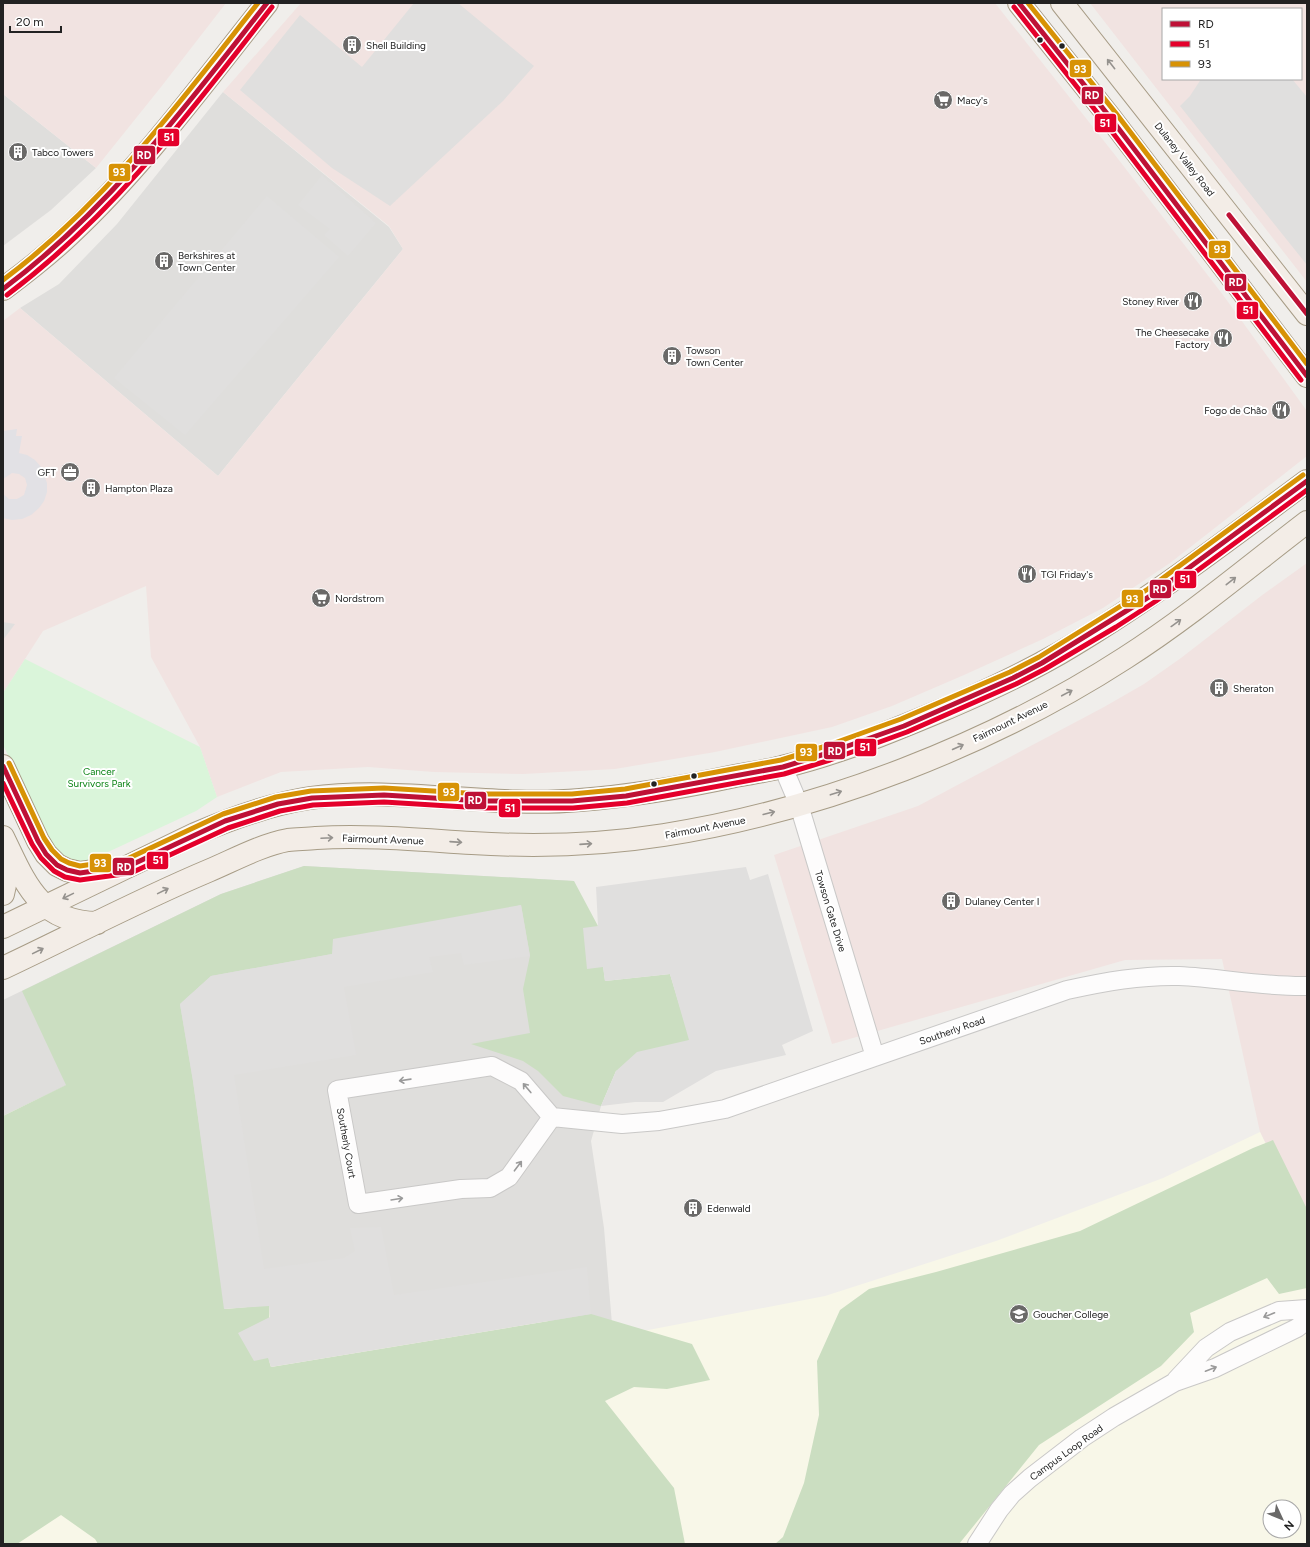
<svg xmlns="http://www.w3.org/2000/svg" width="1310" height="1547" font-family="Figtree,sans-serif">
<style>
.residential{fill:#dfdedc}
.commercial{fill:#f1e3e1;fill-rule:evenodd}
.education{fill:#f8f7e8;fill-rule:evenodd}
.forest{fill:#cbdec1}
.park{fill:#daf5da}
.parking{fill:#e0dfde}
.plaza{fill:#e2e1e5}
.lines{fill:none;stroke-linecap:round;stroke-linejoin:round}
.minor-casing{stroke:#c9c8c7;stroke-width:20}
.major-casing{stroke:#a79c86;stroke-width:24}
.minor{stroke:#fdfcfc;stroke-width:18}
.major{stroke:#f3ede7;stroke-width:22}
.bus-1-casing{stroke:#fff;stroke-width:8}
.bus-2-casing{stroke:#fff;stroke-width:8}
.bus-3-casing{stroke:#fff;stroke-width:8}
.bus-1{stroke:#be1136;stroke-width:5}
.bus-2{stroke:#e4002b;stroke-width:5}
.bus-3{stroke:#d79205;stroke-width:5}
.oneway{stroke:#95928e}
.oneway2{stroke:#9a9a9a}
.bus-dot{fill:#222;stroke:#fff;stroke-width:1.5}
.labels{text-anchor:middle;stroke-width:4;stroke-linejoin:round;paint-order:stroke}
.poi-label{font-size:10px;fill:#222;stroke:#fff;text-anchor:start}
.street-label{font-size:10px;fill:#222;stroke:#fff}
.park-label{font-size:10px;fill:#0c8416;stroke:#fff}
.line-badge{stroke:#fff;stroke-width:1.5}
.badge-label{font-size:11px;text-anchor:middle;font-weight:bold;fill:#fff}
</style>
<rect width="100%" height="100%" fill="#f0eeeb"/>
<path class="residential" d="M 223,92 L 389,227 L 403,249 L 218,476 L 20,308 L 59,284 L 117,224 Z
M 3,94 L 96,168 L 51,210 L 3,246 Z
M 304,866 L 574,881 L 601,1106 L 591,1141 L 604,1228 L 613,1336 L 257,1387 L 67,1085 L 3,1116 L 3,1000 L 221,894 Z"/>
<path class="commercial" d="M 3,3 L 226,3 L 161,87 L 96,168 L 3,94 Z
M 301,3 L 995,3 L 1115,155 L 1223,295 L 1307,411 L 1307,456 L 1170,563 L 1103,608 L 1043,639 L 964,675 L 892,706 L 832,727 L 715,752 L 615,769 L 523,774 L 434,772 L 368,767 L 281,772 L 217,797 L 200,747 L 151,657 L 146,586 L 43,631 L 3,693 L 3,321 L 20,308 L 218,476 L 403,249 L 389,226 L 223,92 Z
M 1090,3 L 1307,3 L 1307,282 ZM 1163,9 L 1301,9 L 1301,79 L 1163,79 Z
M 1307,563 L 1307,1228 L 1260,1132 L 1222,959 L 1125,960 L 832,1044 L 774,855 L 918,806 L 1104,707 L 1144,684 L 1181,658 L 1261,596 Z"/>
<path class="education" d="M 67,1085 L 200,1277 L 638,1332 L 825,1296 L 996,1241 L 1163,1178 L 1260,1132 L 1307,1228 L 1307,1544 L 3,1544 L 3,1116 ZM 1270,1507 L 1294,1507 L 1294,1531 L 1270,1531 Z"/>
<path class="forest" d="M 304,866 L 574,881 L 598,926 L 605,981 L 670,974 L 690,1040 L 616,1071 L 601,1106 L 563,1096 L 538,1071 L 523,1061 L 471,1044 L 530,1033 L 523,989 L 530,956 L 521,905 L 332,954 L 211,976 L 180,1004 L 193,1081 L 225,1309 L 269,1305 C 271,1325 264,1348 271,1367 L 591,1314 L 692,1344 L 710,1380 L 667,1389 L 634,1387 L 605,1401 L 674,1488 L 685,1544 L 98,1544 L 95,1539 L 61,1515 L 17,1544 L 3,1544 L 3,1116 L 66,1085 L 22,991 L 221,894 Z
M 1273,1140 L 1307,1209 L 1307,1288 L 1279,1294 L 1267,1278 L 1190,1313 L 1194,1332 L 1161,1366 L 1039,1445 L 959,1544 L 775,1544 L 783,1537 L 804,1483 L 819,1415 L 817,1361 L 840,1310 L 869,1289 L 936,1272 L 1080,1231 L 1253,1148 Z"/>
<path class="park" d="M 25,659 L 200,747 L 217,797 L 196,811 L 93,859 L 71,864 L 58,855 L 3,745 L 3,693 Z"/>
<path class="parking" d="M 414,3 L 458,3 L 534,66 L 503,101 L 390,206 L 332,168 L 240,90 L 300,15 L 362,67 Z
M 1201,79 L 1292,79 L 1307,97 L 1307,265 L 1180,106 L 1190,96 Z
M 322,175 L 376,223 L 348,256 L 324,235 L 330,229 L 298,205 Z
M 267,196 L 339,257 L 185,435 L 114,378 Z
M 3,622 L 15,624 L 3,640 Z
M 746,867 L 750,880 L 768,874 L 813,1031 L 782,1045 L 786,1055 L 716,1071 L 663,1102 L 635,1102 L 601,1106 L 616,1071 L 637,1052 L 689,1040 L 670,974 L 605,981 L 603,967 L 587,969 L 583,928 L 598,926 L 596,887 Z
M 521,905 L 530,956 L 464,965 L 461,953 L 429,957 L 433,972 L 344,987 L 356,1055 L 234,1075 L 264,1269 L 344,1258 L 355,1251 L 350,1228 L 381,1227 L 394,1295 L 587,1267 L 591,1314 L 271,1367 L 268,1358 L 254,1361 L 238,1333 L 270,1317 L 269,1306 L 224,1309 L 193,1081 L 180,1004 L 211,976 L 332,954 L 333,939 Z"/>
<path class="plaza" d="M 17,429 L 16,436 L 22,436 L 19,453 L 27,455 L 35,460 L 41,467 L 47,483 L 47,492 L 44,501 L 39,508 L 31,515 L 22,519 L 12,520 L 3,518 L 3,494 L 9,499 L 17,499 L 24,495 L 27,485 L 25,478 L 19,474 L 12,473 L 3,479 L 3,431 Z"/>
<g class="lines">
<defs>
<path id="minor" d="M 783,767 L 799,805 L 875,1057
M 552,1117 L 509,1177 L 490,1188 L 461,1189 L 358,1204 L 337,1090 L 492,1066 L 521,1081 L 552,1117 L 622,1124 L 659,1121 L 725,1109 L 1067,990 C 1104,982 1141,975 1179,976 C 1222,978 1264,987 1307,986
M 1176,1380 L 1206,1348 L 1230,1332 L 1279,1311 L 1307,1309
M 977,1544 L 999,1510 L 1012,1494 L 1030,1478 L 1082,1438 L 1114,1417 L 1175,1382 L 1215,1368 L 1297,1328 L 1307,1320"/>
<path id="major" d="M 1019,3 L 1109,116 L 1307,376
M 1062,3 L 1307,314
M 3,289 C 26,272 48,255 69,235 C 143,166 204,82 267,3
M 3,766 L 38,841 L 46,854 L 57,865 L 67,870 L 80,873 L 110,869
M 3,837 C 25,882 38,922 97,923
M 3,859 C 5,872 7,881 3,894
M 3,927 L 195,834 C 232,818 270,804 310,798 C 399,786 490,808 580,800 C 632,796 684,787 735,776 C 751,773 767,771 782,767 C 841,753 897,729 952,706 C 989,690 1025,673 1060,653 C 1147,602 1226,541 1307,481
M 3,968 C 71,936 139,900 208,871 C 234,860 261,845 288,840 C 297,839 307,839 316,838 C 369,835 420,840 472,843 C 536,847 601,845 664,835 C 820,811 992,744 1125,658 C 1189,617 1247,568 1307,522"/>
</defs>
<use href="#minor" class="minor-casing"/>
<use href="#major" class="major-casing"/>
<use href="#minor" class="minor"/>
<use href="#major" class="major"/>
<defs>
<path id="bus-1" d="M 1019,3 L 1109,116 L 1307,376
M 1229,215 L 1307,314
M 3,289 C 109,210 186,106 267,3
M 3,766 L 38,841 L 46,854 L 57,865 L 67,870 L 80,873 L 129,866 L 225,821 L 278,804 L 312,798 L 384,795 L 482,801 L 572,801 L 626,796 L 783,767 L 828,753 L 904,726 L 1013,678 L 1042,663 L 1152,595 L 1307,481"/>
<path id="bus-2" d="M 1014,7 L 1103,120 L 1301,380
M 7,295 C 114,215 191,111 272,7
M 3,783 L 32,844 L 41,858 L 54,871 L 65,877 L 80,880 L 131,873 L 228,828 L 280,811 L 313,805 L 384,802 L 482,808 L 573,808 L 627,803 L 784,774 L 830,760 L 907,732 L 1016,684 L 1045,669 L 1116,627 L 1156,601 L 1307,490"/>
<path id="bus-3" d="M 1028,3 L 1115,112 L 1307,364
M 3,280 C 105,204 180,102 258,3
M 9,763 L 44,838 L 52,850 L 61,859 L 69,863 L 80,866 L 127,859 L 223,814 L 276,797 L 311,791 L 384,788 L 482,794 L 572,794 L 625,789 L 781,760 L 826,746 L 901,719 L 1010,672 L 1039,657 L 1148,589 L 1303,475"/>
</defs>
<use href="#bus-1" class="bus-1-casing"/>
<use href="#bus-2" class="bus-2-casing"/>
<use href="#bus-3" class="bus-3-casing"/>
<use href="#bus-1" class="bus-1"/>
<use href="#bus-2" class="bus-2"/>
<use href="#bus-3" class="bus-3"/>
</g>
<defs><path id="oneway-shaft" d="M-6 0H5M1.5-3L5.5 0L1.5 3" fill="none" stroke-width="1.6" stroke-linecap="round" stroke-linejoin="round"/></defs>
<g class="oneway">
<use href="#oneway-shaft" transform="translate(1111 64) rotate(-128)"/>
<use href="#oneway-shaft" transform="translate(1231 581) rotate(-38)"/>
<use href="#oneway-shaft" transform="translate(1176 623) rotate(-36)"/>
<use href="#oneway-shaft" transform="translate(1067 693) rotate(-28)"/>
<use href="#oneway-shaft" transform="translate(958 747) rotate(-24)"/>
<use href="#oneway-shaft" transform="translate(836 793) rotate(-18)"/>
<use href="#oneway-shaft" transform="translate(769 813) rotate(-14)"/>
<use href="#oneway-shaft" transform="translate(327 838) rotate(-3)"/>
<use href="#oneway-shaft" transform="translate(456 842) rotate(4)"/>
<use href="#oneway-shaft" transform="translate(586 844) rotate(-4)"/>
<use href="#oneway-shaft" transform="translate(163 891) rotate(-26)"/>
<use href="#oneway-shaft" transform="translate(68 896) rotate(154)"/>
<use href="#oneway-shaft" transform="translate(38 951) rotate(-26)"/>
</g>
<g class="oneway2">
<use href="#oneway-shaft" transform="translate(405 1080) rotate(172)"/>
<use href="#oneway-shaft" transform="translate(527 1088) rotate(-130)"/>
<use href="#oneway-shaft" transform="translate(518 1166) rotate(-53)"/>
<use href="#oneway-shaft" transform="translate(397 1199) rotate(-9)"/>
<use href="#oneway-shaft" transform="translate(1269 1315) rotate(158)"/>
<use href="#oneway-shaft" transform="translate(1211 1369) rotate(-21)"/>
</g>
<defs>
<symbol id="building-disc" viewBox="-11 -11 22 22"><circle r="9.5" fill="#6a6968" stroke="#fff"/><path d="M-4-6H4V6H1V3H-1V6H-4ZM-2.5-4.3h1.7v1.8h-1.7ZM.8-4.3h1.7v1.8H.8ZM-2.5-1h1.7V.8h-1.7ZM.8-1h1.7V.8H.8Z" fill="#fff"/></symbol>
<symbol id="supermarket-disc" viewBox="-11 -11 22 22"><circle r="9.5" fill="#6a6968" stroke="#fff"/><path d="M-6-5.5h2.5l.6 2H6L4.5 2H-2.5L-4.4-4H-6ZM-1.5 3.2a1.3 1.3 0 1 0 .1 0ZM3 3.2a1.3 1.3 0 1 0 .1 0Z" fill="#fff"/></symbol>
<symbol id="restaurant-disc" viewBox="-11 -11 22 22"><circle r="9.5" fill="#6a6968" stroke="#fff"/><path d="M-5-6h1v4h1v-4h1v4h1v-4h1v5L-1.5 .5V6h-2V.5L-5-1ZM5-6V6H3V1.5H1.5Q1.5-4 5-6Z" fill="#fff"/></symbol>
<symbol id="office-disc" viewBox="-11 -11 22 22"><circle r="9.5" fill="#6a6968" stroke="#fff"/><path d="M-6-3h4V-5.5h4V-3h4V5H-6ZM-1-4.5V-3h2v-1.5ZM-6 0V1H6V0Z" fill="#fff"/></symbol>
<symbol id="university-disc" viewBox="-11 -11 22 22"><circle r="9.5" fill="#6a6968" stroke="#fff"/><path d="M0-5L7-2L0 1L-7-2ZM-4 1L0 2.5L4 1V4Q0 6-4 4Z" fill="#fff"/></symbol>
</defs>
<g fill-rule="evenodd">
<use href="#building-disc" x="341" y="34" width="22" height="22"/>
<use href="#supermarket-disc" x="932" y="89" width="22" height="22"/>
<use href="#building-disc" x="7" y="141" width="22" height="22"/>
<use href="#building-disc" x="153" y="250" width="22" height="22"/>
<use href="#restaurant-disc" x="1182" y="290" width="22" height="22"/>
<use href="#restaurant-disc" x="1212" y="327" width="22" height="22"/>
<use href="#building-disc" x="661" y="345" width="22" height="22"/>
<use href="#restaurant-disc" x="1270" y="399" width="22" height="22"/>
<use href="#office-disc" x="59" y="461" width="22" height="22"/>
<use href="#building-disc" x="80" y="477" width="22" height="22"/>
<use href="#restaurant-disc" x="1016" y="563" width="22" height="22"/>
<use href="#supermarket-disc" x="310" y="587" width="22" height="22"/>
<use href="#building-disc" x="1208" y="677" width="22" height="22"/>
<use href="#building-disc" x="940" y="890" width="22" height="22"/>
<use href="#building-disc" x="682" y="1197" width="22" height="22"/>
<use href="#university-disc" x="1008" y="1303" width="22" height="22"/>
</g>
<g class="bus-dot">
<circle cx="1040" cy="40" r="3.5"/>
<circle cx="1062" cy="46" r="3.5"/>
<circle cx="694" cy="776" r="3.5"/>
<circle cx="654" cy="784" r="3.5"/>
</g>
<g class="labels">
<g class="poi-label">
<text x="366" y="49">Shell Building</text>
<text x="957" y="104">Macy's</text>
<text x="32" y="156">Tabco Towers</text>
<text x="178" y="259">Berkshires at<tspan x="178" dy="12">Town Center</tspan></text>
<text x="1179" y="305" text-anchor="end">Stoney River</text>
<text x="1209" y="336" text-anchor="end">The Cheesecake<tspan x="1209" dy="12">Factory</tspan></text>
<text x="686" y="354">Towson<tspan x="686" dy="12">Town Center</tspan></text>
<text x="1267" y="414" text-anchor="end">Fogo de Chão</text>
<text x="56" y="476" text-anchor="end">GFT</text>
<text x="105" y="492">Hampton Plaza</text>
<text x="1041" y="578">TGI Friday's</text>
<text x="335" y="602">Nordstrom</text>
<text x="1233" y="692">Sheraton</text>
<text x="965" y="905">Dulaney Center I</text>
<text x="707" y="1212">Edenwald</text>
<text x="1033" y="1318">Goucher College</text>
</g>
<g class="street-label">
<text transform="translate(1185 159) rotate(52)" y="4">Dulaney Valley Road</text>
<text transform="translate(1010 721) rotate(-26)" y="4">Fairmount Avenue</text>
<text transform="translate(705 827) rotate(-11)" y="4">Fairmount Avenue</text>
<text transform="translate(383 839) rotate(2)" y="4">Fairmount Avenue</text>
<text transform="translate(831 911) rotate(73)" y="4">Towson Gate Drive</text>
<text transform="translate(952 1030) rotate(-19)" y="4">Southerly Road</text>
<text transform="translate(347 1143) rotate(80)" y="4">Southerly Court</text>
<text transform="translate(1066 1452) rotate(-36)" y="4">Campus Loop Road</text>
</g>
<g class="park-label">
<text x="99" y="775">Cancer<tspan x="99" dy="12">Survivors Park</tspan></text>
</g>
</g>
<g class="line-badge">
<rect x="1069" y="59" width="23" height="19" rx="4" fill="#d79205"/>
<rect x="1081" y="86" width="23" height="19" rx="4" fill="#be1136"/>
<rect x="1094" y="113" width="23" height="20" rx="4" fill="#e4002b"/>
<rect x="157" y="128" width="23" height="19" rx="4" fill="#e4002b"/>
<rect x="133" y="145" width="23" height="20" rx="4" fill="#be1136"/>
<rect x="108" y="163" width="23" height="19" rx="4" fill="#d79205"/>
<rect x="1208" y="240" width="23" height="19" rx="4" fill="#d79205"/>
<rect x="1224" y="273" width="23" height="19" rx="4" fill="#be1136"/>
<rect x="1236" y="301" width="23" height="19" rx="4" fill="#e4002b"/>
<rect x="1174" y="570" width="23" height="19" rx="4" fill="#e4002b"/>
<rect x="1149" y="579" width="23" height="20" rx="4" fill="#be1136"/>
<rect x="1121" y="589" width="23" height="19" rx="4" fill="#d79205"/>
<rect x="854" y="738" width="23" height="19" rx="4" fill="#e4002b"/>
<rect x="823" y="741" width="23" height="19" rx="4" fill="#be1136"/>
<rect x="795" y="743" width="23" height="19" rx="4" fill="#d79205"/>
<rect x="437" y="782" width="23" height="20" rx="4" fill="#d79205"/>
<rect x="464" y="791" width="23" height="19" rx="4" fill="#be1136"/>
<rect x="498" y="798" width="23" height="20" rx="4" fill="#e4002b"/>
<rect x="146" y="851" width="23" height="19" rx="4" fill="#e4002b"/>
<rect x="89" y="853" width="23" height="20" rx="4" fill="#d79205"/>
<rect x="112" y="857" width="23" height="19" rx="4" fill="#be1136"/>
</g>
<g class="badge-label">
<text x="1080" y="73">93</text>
<text x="1092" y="99">RD</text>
<text x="1105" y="127">51</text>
<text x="169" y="141">51</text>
<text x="144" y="159">RD</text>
<text x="119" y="176">93</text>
<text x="1220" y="253">93</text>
<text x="1236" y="286">RD</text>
<text x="1248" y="314">51</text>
<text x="1185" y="583">51</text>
<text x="1160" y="593">RD</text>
<text x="1132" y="603">93</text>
<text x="865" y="751">51</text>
<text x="835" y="755">RD</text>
<text x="806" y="756">93</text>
<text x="449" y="796">93</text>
<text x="475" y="804">RD</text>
<text x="510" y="812">51</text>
<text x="158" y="864">51</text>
<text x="100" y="867">93</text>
<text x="124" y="871">RD</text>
</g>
<rect width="1310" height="1547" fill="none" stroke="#222222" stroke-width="8"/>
<rect x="1162" y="8" width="140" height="72" fill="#ffffff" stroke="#a7a7a7"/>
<rect x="1170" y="21" width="20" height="6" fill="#be1136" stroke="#a7a7a7"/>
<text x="1198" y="28" font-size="12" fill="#222222">RD</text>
<rect x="1170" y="41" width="20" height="6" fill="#e4002b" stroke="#a7a7a7"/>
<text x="1198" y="48" font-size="12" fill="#222222">51</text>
<rect x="1170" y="61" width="20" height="6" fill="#d79205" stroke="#a7a7a7"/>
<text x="1198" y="68" font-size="12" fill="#222222">93</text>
<g transform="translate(1282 1519) rotate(134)"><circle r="19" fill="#ffffff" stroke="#a7a7a7"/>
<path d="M0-3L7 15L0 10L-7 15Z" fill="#6a6968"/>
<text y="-6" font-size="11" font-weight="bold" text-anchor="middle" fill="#222222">N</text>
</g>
<path d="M10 26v6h51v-6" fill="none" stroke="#222222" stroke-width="2"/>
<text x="16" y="26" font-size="12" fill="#222222" stroke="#ffffff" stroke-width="3" paint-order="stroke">20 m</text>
</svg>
